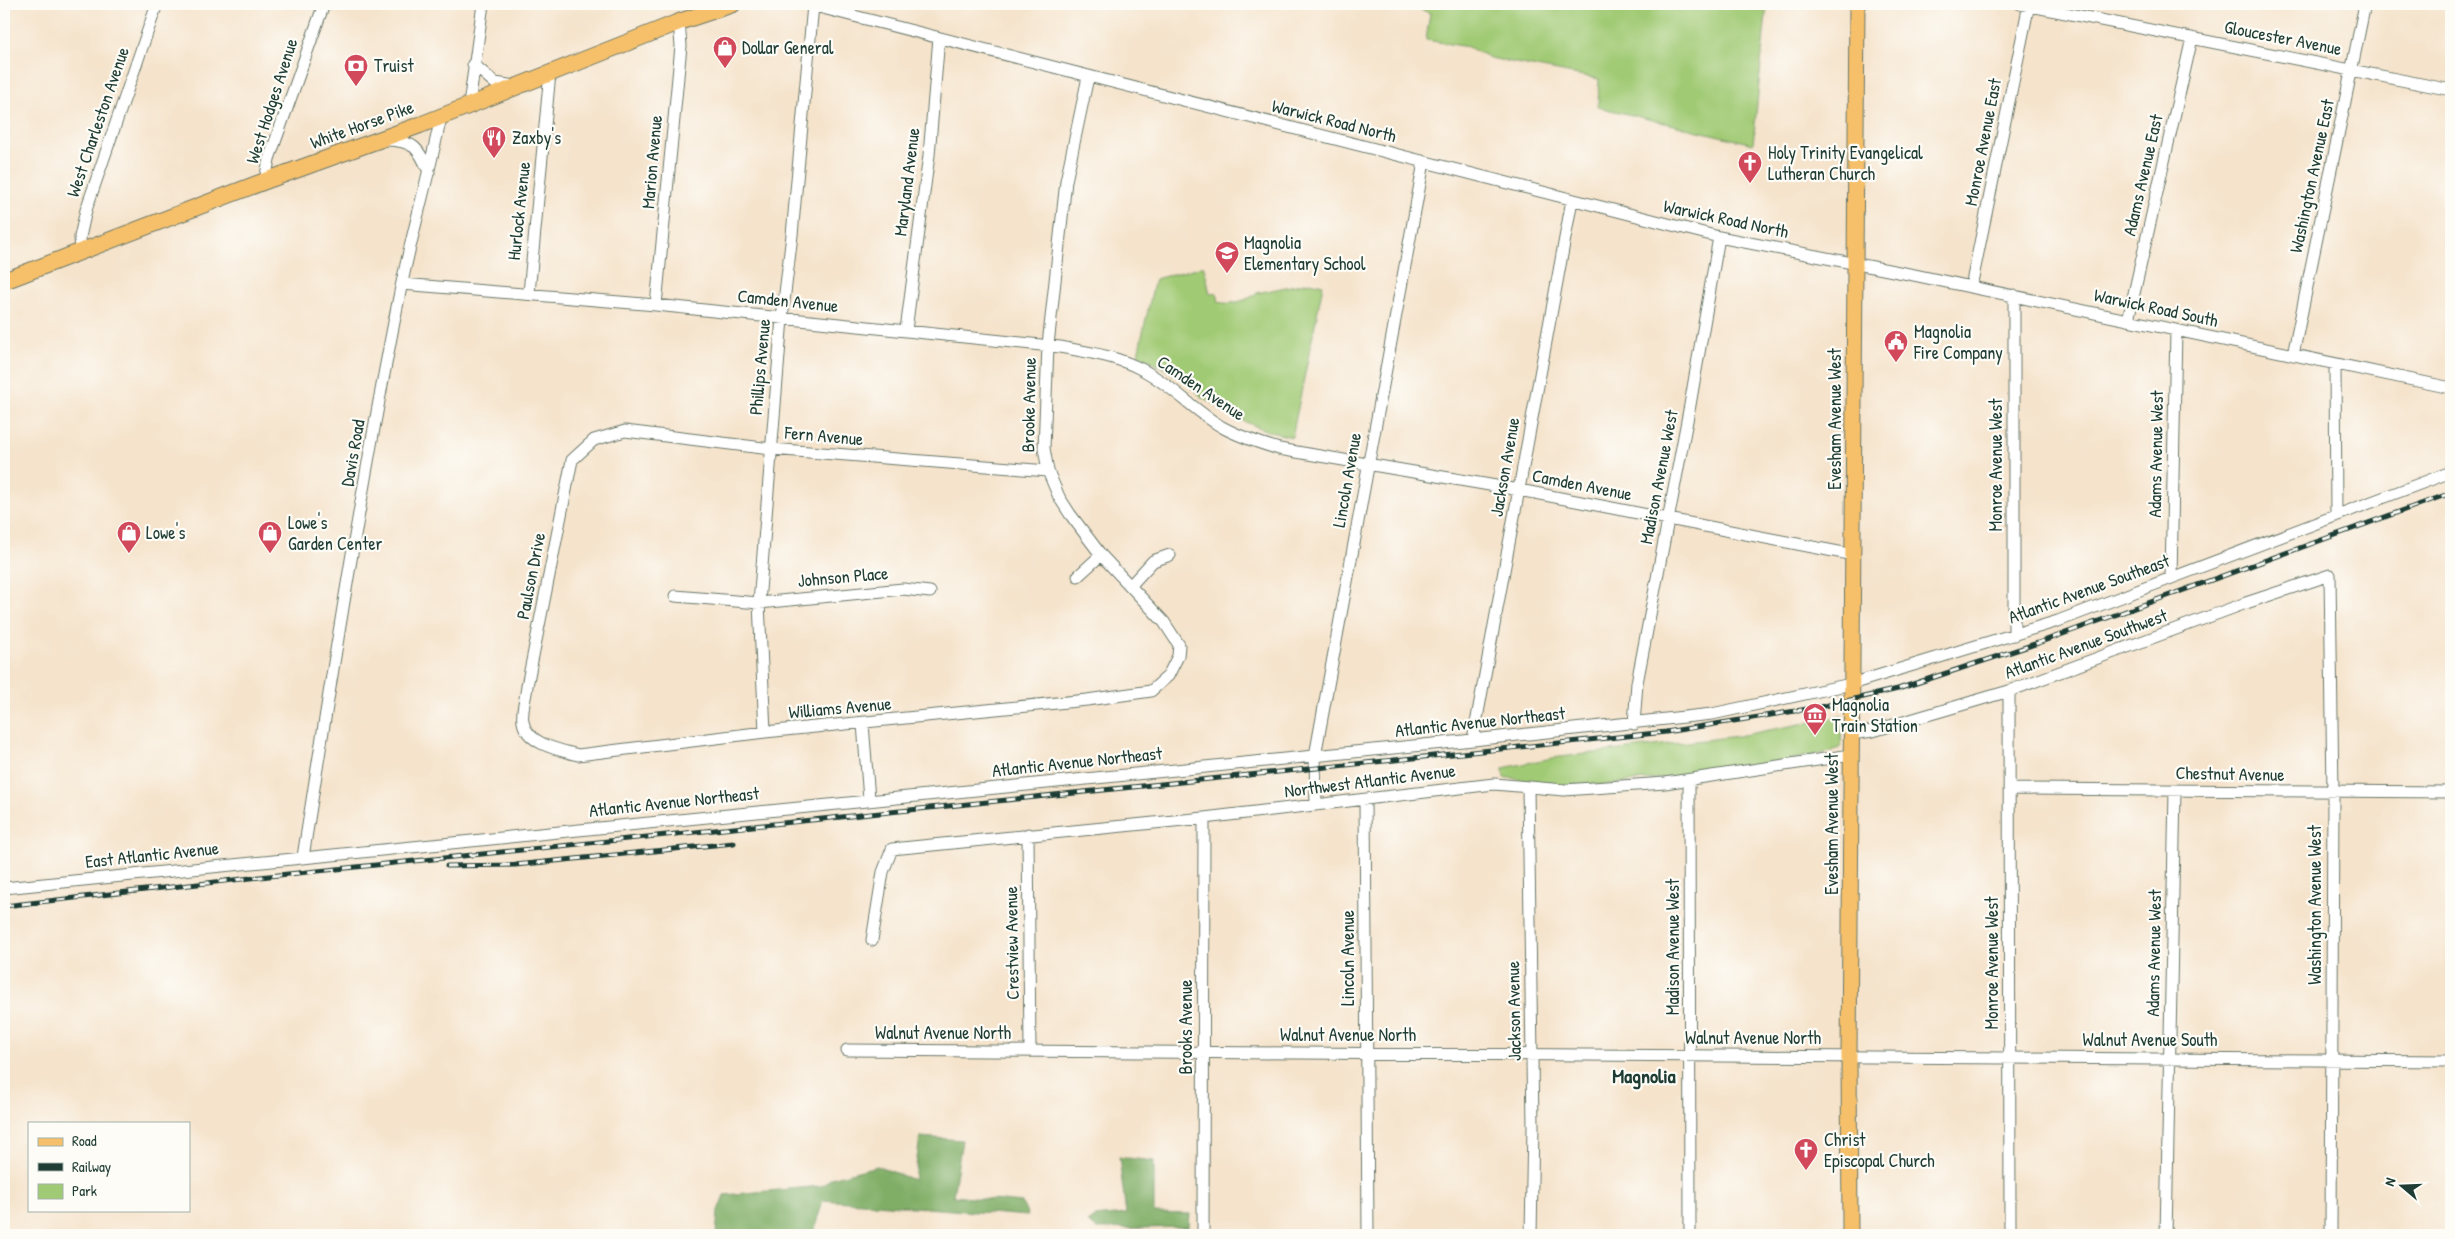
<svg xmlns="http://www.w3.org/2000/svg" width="2455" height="1239" font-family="'Patrick Hand',sans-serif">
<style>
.green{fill:#a1ca75;stroke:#608454}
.forest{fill:#80ae66;stroke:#50764d}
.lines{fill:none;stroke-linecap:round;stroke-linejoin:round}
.minor-casing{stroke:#6a7769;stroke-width:13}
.major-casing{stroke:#6a7769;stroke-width:17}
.highway-casing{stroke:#6a7769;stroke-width:18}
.minor{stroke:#fff;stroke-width:11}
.major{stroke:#f6c06b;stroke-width:15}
.highway{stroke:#f6c06b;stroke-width:16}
.rail-casing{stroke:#1f3d34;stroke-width:5}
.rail{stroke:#fdfcf7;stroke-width:3;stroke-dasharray:9;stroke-linecap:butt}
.labels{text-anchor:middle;stroke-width:4.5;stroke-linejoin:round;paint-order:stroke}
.street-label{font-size:18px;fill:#1f3d34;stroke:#fdfcf7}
.poi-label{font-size:18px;fill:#1f3d34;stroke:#fdfcf7;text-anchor:start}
.quarter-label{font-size:20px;font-weight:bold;fill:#1f3d34;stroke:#fdfcf7}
</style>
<rect width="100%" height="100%" fill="#fdfcf7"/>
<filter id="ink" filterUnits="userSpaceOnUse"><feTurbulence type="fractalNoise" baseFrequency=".02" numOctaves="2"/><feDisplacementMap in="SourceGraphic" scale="10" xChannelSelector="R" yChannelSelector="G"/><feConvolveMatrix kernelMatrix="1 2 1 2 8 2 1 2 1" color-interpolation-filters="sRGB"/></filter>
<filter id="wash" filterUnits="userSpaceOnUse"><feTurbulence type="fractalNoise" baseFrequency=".0096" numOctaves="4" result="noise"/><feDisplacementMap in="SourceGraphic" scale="20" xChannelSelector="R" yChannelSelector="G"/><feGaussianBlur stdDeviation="1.12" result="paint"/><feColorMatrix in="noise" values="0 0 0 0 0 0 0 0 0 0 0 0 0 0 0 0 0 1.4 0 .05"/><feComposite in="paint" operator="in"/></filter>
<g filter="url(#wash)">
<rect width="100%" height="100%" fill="#f5e3cb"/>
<path class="green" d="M 1407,4 L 1767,4 L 1753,144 L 1598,107 L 1599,79 L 1490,58 L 1468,47 L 1426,40 L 1430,13 Z
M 1204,266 L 1210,294 L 1217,293 L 1219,302 C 1229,306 1249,300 1257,293 L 1310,282 L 1323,285 L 1292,437 L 1270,432 L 1236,418 L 1202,397 L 1181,378 L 1138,354 L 1155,279 Z
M 1842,716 L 1841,747 L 1830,752 L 1751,767 L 1605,785 L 1537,785 L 1512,778 L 1504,778 L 1503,768 L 1552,758 L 1738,736 Z"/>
<path class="forest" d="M 920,1137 L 962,1140 L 953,1196 L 1022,1203 L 1028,1216 L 823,1200 L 813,1235 L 716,1235 L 718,1211 L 724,1195 L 822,1186 L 831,1178 L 877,1166 L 914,1180 Z
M 1119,1157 L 1154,1161 L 1154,1213 L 1190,1214 L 1189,1227 L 1097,1229 L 1087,1222 L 1094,1217 L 1126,1214 Z"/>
</g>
<g filter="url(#ink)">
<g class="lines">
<defs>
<path id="minor" d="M 807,4 L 1719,237 L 1914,275 L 2451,388
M 2020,4 L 2451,90
M 473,64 L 495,83 L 515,86
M 469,105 L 483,4
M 387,140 C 414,141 419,148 429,172
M 265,181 L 269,159 L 324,4
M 81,252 L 80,237 L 86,210 L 157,4
M 402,284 L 656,305 L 1060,347 C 1087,352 1116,356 1141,369 C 1171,384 1193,410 1222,427 C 1240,437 1259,443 1279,449 L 1519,490 L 1854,555
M 1971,287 L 2029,4
M 529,293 L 550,73
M 2014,295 L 2014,635
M 656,305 L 681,46 L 679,22
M 2128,320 L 2192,38
M 906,330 L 929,155 L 939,38
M 2293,355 L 2365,4
M 2335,364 L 2336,516
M 1048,471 L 771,449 L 625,431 L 594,440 L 572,460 L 527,686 C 526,697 521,712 523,722 C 527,744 559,750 578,755 L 765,732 L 1087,700 L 1151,691 L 1168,676 L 1178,656 L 1179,645 L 1164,622 L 1101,555 L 1070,514 L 1059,497 L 1048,471 L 1044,448 L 1048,345 L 1066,181 L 1088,77
M 1078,576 L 1101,555
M 2171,578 L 2176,330
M 1130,586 L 1153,561 L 1170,555
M 675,596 L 759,603 L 903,589 L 930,592
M 2009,691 L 2010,1235
M 863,724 L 869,799
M 1634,724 L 1637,683 L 1690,405 L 1719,237
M 765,732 L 759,603 L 782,318 L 792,235 L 813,5
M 1851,734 L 1873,731 L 2009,691 L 2246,603 L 2330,575 L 2333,792 L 2331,1235
M 1473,740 L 1572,200
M 1689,780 L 1690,1235
M 1528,787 L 1533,1126 L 1531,1235
M 2009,789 L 2451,792
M 1365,800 L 1368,1235
M 1316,805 L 1315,756 L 1424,162
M 1028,834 L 1030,1051
M 303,857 C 333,667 363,476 401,287 C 413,230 429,174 441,117
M 4,888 L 1473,740 L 1712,714 L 1851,684 L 2058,621 L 2451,472
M 872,940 L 883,872 L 892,849 L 1204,818 L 1494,784 L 1564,790 L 1665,783 L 1851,755
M 847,1050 L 2451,1061
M 1203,1235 L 1204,818
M 2166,1235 L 2175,791"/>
<path id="major" d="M 1850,1235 L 1849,1056 L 1857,4"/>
<path id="highway" d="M 4,281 L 265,181 L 420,125 L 679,22 L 733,4"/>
</defs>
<use href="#minor" class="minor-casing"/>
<use href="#major" class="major-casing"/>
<use href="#highway" class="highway-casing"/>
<use href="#minor" class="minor"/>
<use href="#major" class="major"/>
<use href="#highway" class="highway"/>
<defs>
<path id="rail" d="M 447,866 L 515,865 L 734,843
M 4,906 L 269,876 L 1666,732 L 1820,707 L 1898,689 L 2038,643 L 2451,493"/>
</defs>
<use href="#rail" class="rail-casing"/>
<use href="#rail" class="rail"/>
</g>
</g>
<defs>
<symbol id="shop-pin" viewBox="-11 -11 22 30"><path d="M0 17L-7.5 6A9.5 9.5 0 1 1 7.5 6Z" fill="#d1495b" stroke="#fdfcf7"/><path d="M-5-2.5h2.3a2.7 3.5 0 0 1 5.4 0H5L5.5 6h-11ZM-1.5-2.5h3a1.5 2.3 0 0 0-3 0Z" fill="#fff"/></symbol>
<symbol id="bank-pin" viewBox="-11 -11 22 30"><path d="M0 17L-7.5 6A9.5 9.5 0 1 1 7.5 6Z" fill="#d1495b" stroke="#fdfcf7"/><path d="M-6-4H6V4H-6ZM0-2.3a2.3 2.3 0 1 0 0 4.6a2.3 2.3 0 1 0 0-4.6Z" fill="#fff"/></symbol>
<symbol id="restaurant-pin" viewBox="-11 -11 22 30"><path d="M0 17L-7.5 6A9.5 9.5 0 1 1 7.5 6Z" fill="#d1495b" stroke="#fdfcf7"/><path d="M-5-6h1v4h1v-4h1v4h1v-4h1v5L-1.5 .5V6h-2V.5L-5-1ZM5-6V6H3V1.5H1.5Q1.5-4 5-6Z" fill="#fff"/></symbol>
<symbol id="church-pin" viewBox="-11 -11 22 30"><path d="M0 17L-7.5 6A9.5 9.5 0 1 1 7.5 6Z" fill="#d1495b" stroke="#fdfcf7"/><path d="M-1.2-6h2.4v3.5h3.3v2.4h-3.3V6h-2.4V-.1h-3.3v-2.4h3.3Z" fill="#fff"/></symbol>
<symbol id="school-pin" viewBox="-11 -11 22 30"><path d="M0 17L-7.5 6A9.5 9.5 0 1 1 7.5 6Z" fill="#d1495b" stroke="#fdfcf7"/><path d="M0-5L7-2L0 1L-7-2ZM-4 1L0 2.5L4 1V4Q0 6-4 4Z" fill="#fff"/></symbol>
<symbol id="civic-pin" viewBox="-11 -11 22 30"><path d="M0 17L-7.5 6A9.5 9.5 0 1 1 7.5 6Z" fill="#d1495b" stroke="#fdfcf7"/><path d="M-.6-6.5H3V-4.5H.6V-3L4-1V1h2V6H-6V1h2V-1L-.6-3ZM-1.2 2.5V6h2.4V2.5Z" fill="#fff"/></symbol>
<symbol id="museum-pin" viewBox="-11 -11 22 30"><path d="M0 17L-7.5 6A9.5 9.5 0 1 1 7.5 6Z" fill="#d1495b" stroke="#fdfcf7"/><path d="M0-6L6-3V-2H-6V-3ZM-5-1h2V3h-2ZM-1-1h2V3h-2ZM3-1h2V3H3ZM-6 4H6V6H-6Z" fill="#fff"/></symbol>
</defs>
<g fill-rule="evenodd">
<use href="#shop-pin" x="711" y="34" width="28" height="38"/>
<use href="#bank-pin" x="342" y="52" width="28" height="38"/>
<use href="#restaurant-pin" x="480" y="124" width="28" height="38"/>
<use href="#church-pin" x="1736" y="149" width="28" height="38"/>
<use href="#school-pin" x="1213" y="239" width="28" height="38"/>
<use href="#civic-pin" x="1882" y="328" width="28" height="38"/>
<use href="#shop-pin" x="115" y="519" width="28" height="38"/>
<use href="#shop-pin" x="256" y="519" width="28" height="38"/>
<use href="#museum-pin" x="1801" y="701" width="28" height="38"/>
<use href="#church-pin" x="1792" y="1136" width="28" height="38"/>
</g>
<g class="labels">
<g class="street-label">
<text transform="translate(2283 38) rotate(11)" y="6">Gloucester Avenue</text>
<text transform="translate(272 101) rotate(-72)" y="6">West Hodges Avenue</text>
<text transform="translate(1334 121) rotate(14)" y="6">Warwick Road North</text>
<text transform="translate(98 122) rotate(-71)" y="6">West Charleston Avenue</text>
<text transform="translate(362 125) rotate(-20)" y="6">White Horse Pike</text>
<text transform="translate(1983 142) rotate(-79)" y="6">Monroe Avenue East</text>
<text transform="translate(652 162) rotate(-85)" y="6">Marion Avenue</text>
<text transform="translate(2143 175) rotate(-77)" y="6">Adams Avenue East</text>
<text transform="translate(2312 176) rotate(-78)" y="6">Washington Avenue East</text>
<text transform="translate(907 182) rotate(-83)" y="6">Maryland Avenue</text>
<text transform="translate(519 211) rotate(-84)" y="6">Hurlock Avenue</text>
<text transform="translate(1726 219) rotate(12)" y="6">Warwick Road North</text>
<text transform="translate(788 301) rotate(6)" y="6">Camden Avenue</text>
<text transform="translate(2156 308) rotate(12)" y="6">Warwick Road South</text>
<text transform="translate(760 367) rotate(-85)" y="6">Phillips Avenue</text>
<text transform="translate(1201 388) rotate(34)" y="6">Camden Avenue</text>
<text transform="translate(1029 405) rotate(-89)" y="6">Brooke Avenue</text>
<text transform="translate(1835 419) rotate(-90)" y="6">Evesham Avenue West</text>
<text transform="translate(824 436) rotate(5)" y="6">Fern Avenue</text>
<text transform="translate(353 453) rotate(-80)" y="6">Davis Road</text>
<text transform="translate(2156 454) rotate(-89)" y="6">Adams Avenue West</text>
<text transform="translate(1996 465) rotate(-90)" y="6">Monroe Avenue West</text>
<text transform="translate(1505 467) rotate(-80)" y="6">Jackson Avenue</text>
<text transform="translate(1659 477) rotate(-79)" y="6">Madison Avenue West</text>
<text transform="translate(1347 480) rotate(-80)" y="6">Lincoln Avenue</text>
<text transform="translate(1582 485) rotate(11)" y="6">Camden Avenue</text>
<text transform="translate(531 576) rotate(-79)" y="6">Paulson Drive</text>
<text transform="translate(843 577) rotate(-5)" y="6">Johnson Place</text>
<text transform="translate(2089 589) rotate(-20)" y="6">Atlantic Avenue Southeast</text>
<text transform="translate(2086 644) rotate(-20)" y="6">Atlantic Avenue Southwest</text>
<text transform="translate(840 708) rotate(-5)" y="6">Williams Avenue</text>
<text transform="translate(1480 722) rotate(-6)" y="6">Atlantic Avenue Northeast</text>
<text transform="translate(1077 762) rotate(-6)" y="6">Atlantic Avenue Northeast</text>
<text transform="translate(2230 774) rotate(1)" y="6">Chestnut Avenue</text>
<text transform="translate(1370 781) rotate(-7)" y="6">Northwest Atlantic Avenue</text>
<text transform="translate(674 802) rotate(-6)" y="6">Atlantic Avenue Northeast</text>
<text transform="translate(1832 824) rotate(-90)" y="6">Evesham Avenue West</text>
<text transform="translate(152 855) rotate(-6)" y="6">East Atlantic Avenue</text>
<text transform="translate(2315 905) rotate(-90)" y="6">Washington Avenue West</text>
<text transform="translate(1012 943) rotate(-91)" y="6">Crestview Avenue</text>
<text transform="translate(1673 947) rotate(-90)" y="6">Madison Avenue West</text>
<text transform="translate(2154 953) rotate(-89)" y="6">Adams Avenue West</text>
<text transform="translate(1348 958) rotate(-90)" y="6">Lincoln Avenue</text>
<text transform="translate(1992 963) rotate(-90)" y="6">Monroe Avenue West</text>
<text transform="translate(1514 1011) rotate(-91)" y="6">Jackson Avenue</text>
<text transform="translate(1186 1027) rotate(-90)" y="6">Brooks Avenue</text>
<text x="943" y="1039">Walnut Avenue North</text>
<text x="1348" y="1041">Walnut Avenue North</text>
<text x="1753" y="1044">Walnut Avenue North</text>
<text x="2150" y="1046">Walnut Avenue South</text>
</g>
<g class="poi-label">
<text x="742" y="54">Dollar General</text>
<text x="374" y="72">Truist</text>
<text x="512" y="144">Zaxby's</text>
<text x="1768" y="159">Holy Trinity Evangelical<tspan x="1768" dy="21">Lutheran Church</tspan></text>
<text x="1244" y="249">Magnolia<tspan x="1244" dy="21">Elementary School</tspan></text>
<text x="1914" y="338">Magnolia<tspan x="1914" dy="21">Fire Company</tspan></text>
<text x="288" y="529">Lowe's<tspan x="288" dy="21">Garden Center</tspan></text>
<text x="146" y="539">Lowe's</text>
<text x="1832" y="711">Magnolia<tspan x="1832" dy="21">Train Station</tspan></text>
<text x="1824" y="1146">Christ<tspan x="1824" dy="21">Episcopal Church</tspan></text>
</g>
<g class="quarter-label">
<text x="1644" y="1083">Magnolia</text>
</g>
</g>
<rect width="2455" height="1239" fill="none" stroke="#fdfcf7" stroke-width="20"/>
<rect x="28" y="1122" width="162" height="90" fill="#fdfcf7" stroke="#a4b0a9"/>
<rect x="38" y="1138" width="25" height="8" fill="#f6c06b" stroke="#a4b0a9"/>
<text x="72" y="1146" font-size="15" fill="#1f3d34">Road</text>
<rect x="38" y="1163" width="25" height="8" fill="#1f3d34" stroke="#a4b0a9"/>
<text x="72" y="1172" font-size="15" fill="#1f3d34">Railway</text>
<rect x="38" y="1184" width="25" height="15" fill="#a1ca75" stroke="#a4b0a9"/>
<text x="72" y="1196" font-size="15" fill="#1f3d34">Park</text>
<g transform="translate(2402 1186) rotate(289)" stroke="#fdfcf7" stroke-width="4" paint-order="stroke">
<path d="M0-4L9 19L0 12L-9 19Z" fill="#1f3d34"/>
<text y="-8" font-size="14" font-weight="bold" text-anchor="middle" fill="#1f3d34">N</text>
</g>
</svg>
